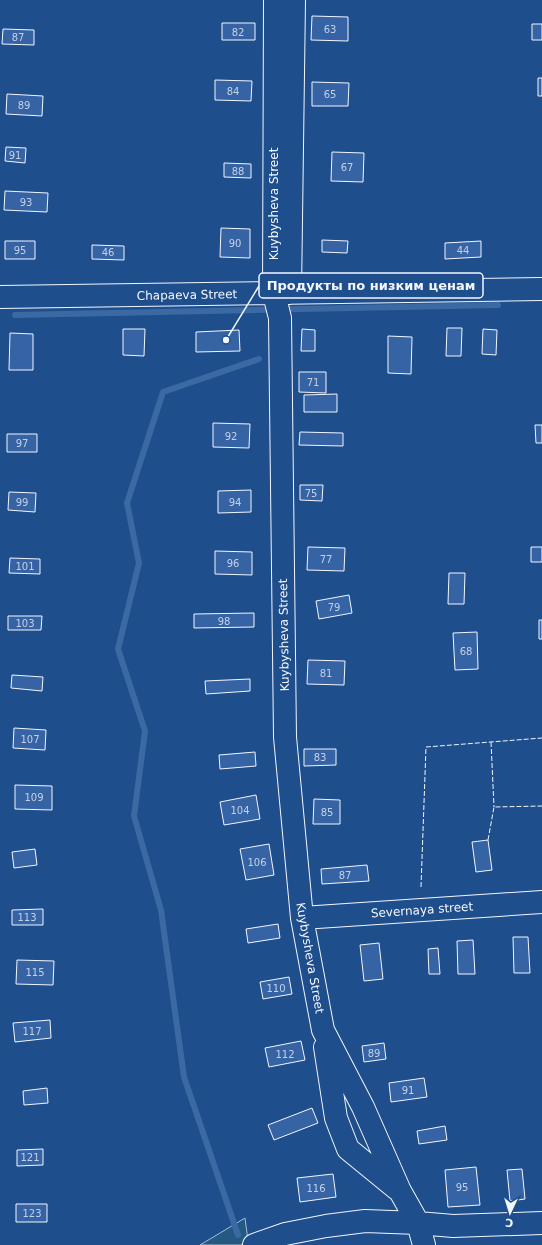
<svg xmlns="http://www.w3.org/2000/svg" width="542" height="1245" font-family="'DejaVu Sans',sans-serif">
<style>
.green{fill:#245a82;stroke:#a8bbd7}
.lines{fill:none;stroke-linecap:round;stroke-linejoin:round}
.stream{stroke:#3b69a3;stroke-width:6}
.building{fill:#3563a3;stroke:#f2f6ff}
.minor-casing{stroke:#f2f6ff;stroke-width:24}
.minor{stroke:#1f4e8c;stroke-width:22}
.fence{stroke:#f2f6ff;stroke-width:1;stroke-dasharray:5 2;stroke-linecap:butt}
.labels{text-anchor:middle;stroke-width:3;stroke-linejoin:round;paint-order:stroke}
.number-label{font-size:10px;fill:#c3d1e8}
.street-label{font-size:12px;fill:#f2f6ff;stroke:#1f4e8c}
.leader{fill:none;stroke:#f2f6ff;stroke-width:1.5}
.callout-dot{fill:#f2f6ff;stroke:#1f4e8c;stroke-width:1.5}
.callout{fill:#1f4e8c;stroke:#f2f6ff;stroke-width:1.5}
.callout-label{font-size:13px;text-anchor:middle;font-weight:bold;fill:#f2f6ff}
</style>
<rect width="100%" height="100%" fill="#1f4e8c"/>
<path class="green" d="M 245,1218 L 248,1241 L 241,1245 L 200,1245 Z"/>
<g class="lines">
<path class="stream" d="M 15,315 L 498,305
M 238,1235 L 184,1077 L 161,910 L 134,816 L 145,731 L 118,649 L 139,563 L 127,503 L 163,392 L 259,359"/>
</g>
<path class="building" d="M 312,16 L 348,17 L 348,41 L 311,40 Z
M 222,23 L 255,23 L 255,40 L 222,40 Z
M 532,24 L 542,24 L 542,40 L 532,40 Z
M 3,29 L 34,30 L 34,45 L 2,44 Z
M 538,78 L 542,78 L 542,96 L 538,96 Z
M 215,80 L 252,81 L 251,101 L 215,100 Z
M 312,82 L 349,83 L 348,106 L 312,106 Z
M 7,94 L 43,96 L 42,116 L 6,114 Z
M 6,147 L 26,148 L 25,163 L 5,161 Z
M 332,152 L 364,153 L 363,182 L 331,181 Z
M 224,163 L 251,164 L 251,178 L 224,177 Z
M 5,191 L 48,193 L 47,212 L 4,210 Z
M 221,228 L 250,229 L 250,258 L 220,257 Z
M 322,240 L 348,241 L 347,253 L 322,252 Z
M 5,241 L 35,241 L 35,259 L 5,259 Z
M 481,241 L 481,257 L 445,259 L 445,243 Z
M 92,245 L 124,246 L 124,260 L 92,259 Z
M 447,328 L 462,328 L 461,356 L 446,356 Z
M 123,329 L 145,329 L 144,356 L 123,355 Z
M 302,329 L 315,330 L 315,351 L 301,351 Z
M 483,329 L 497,330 L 496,355 L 482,354 Z
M 239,330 L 240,351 L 196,352 L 196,332 Z
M 10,333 L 33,334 L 33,370 L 9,370 Z
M 388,336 L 412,337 L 411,374 L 388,373 Z
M 299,372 L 326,372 L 326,393 L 299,392 Z
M 337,394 L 337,412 L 304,412 L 304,395 Z
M 213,423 L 250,424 L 249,448 L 213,447 Z
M 535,425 L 542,425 L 542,443 L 536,443 Z
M 300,432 L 343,433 L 343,446 L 299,445 Z
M 7,434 L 37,434 L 37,452 L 7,452 Z
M 300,485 L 323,485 L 322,501 L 300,500 Z
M 251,490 L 251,512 L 218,513 L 218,491 Z
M 9,492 L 36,493 L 35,512 L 8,510 Z
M 308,547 L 345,548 L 344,571 L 307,570 Z
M 531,547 L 542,547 L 542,562 L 531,562 Z
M 215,551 L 252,552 L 252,575 L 215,574 Z
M 10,558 L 40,559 L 40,574 L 9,573 Z
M 449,573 L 465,573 L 464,604 L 448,604 Z
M 349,595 L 352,613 L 319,619 L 316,601 Z
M 254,613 L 254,627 L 194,628 L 194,614 Z
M 8,616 L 42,616 L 41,630 L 8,630 Z
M 539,620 L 542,620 L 542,639 L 539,639 Z
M 477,632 L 478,669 L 455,670 L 453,633 Z
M 308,660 L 345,661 L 344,685 L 307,684 Z
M 12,675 L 43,677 L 42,691 L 11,688 Z
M 250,679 L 250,691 L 206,694 L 205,681 Z
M 14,728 L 46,730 L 45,750 L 13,748 Z
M 304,749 L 336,749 L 336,765 L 304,766 Z
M 255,752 L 256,766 L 220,769 L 219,755 Z
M 15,785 L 52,786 L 52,810 L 15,809 Z
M 256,795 L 260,819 L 224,825 L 220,802 Z
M 314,799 L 340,800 L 340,824 L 313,824 Z
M 488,840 L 492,870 L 476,872 L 472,842 Z
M 269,844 L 274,875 L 246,880 L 240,849 Z
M 35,849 L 37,865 L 14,868 L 12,852 Z
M 367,865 L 369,881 L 322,884 L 321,869 Z
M 43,909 L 43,925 L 12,925 L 12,910 Z
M 278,924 L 280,938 L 248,943 L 246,929 Z
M 513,937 L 528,937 L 530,973 L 514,973 Z
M 473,940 L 475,974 L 458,974 L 457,941 Z
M 379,943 L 383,979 L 364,981 L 360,945 Z
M 438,948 L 440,974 L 429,974 L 428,949 Z
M 17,960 L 54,961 L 53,985 L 16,984 Z
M 289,977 L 292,994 L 263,999 L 260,982 Z
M 50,1020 L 51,1038 L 15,1042 L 13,1023 Z
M 301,1041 L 305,1060 L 269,1067 L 265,1048 Z
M 384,1043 L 386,1059 L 364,1062 L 362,1046 Z
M 424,1078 L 427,1097 L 391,1102 L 389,1083 Z
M 47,1088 L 48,1103 L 24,1105 L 23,1091 Z
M 312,1108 L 318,1123 L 274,1140 L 268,1125 Z
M 445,1126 L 447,1140 L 419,1144 L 417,1131 Z
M 43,1149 L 43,1165 L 17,1166 L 17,1150 Z
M 476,1167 L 480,1205 L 448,1207 L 445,1170 Z
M 522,1169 L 525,1199 L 510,1201 L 507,1170 Z
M 333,1174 L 336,1197 L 300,1202 L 297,1178 Z
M 16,1204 L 47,1204 L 47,1222 L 16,1222 Z"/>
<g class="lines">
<defs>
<path id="minor" d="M 275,0 L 274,294 L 280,318 L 285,737 L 302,918 L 323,1030 L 363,1107 L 400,1191 L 418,1223 L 424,1245
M 290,293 L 294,0
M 0,297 L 542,289
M 302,918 L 542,902
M 325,1047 L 336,1118 L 348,1149 L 397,1189
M 254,1245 L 285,1234 L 326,1226 L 365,1221 L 418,1223 L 453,1226 L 542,1223"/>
</defs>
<use href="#minor" class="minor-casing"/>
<use href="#minor" class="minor"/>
<path class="fence" d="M 491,742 L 494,807
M 488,840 L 494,807 L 542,806
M 421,887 L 426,747 L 542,738"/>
</g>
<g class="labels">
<g class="number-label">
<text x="330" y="33">63</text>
<text x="238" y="36">82</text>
<text x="18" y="41">87</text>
<text x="233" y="95">84</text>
<text x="330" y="98">65</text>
<text x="24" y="109">89</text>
<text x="15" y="159">91</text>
<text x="347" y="171">67</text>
<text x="238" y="175">88</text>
<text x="26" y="206">93</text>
<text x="235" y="247">90</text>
<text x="20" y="254">95</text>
<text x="463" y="254">44</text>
<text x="108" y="256">46</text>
<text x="313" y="386">71</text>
<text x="231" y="440">92</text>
<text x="22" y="447">97</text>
<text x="311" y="497">75</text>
<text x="22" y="506">99</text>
<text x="235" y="506">94</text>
<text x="326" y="563">77</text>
<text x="233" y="567">96</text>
<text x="25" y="570">101</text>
<text x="334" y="611">79</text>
<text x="224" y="625">98</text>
<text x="25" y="627">103</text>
<text x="466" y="655">68</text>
<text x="326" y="677">81</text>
<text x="30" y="743">107</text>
<text x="320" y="761">83</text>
<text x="34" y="801">109</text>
<text x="240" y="814">104</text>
<text x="327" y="816">85</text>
<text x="257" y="866">106</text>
<text x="345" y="879">87</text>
<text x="27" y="921">113</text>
<text x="35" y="976">115</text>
<text x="276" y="992">110</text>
<text x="32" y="1035">117</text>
<text x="374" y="1057">89</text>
<text x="285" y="1058">112</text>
<text x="408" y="1094">91</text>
<text x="30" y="1161">121</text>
<text x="462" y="1191">95</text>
<text x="316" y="1192">116</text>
<text x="32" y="1217">123</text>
</g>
<g class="street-label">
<text transform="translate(274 204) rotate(-90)" y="4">Kuybysheva Street</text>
<text transform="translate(187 295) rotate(-1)" y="4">Chapaeva Street</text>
<text transform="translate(284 635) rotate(-91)" y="4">Kuybysheva Street</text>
<text transform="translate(422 910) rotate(-4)" y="4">Severnaya street</text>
<text transform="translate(310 958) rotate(80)" y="4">Kuybysheva Street</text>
</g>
</g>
<path class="leader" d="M226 340L259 286"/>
<circle class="callout-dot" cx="226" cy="340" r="4"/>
<rect class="callout" x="259" y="273" width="224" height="25" rx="4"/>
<g class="callout-label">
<text x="371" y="290">Продукты по низким ценам</text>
</g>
<g transform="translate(510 1213) rotate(184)" stroke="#1f4e8c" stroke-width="3" paint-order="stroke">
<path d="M0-3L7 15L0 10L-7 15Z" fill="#f2f6ff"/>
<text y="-6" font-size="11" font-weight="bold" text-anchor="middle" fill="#f2f6ff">С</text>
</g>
</svg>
